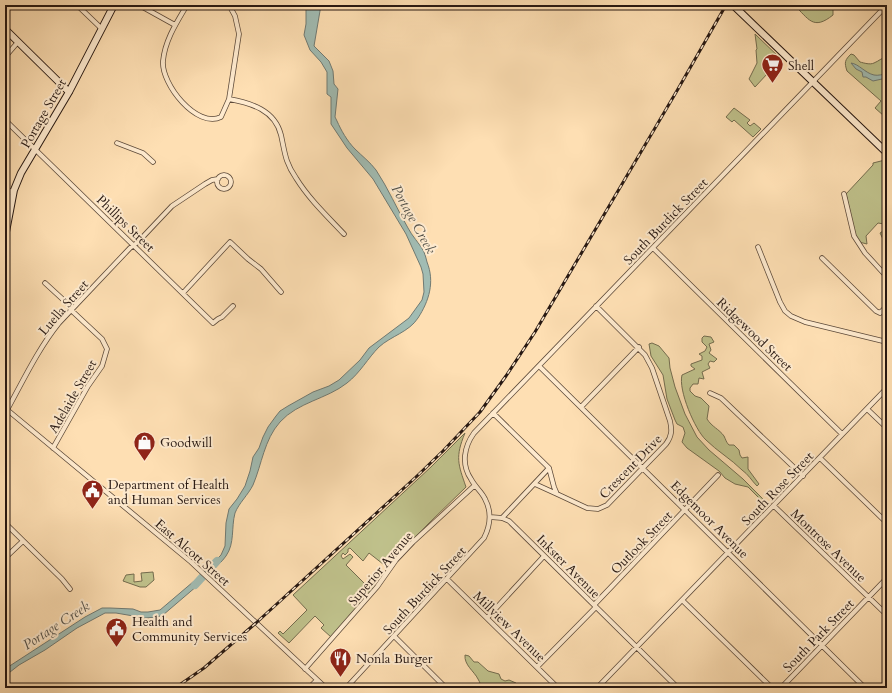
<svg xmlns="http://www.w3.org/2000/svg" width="892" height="693" font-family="Cardo,serif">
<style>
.green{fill:#c0c28c;stroke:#746d4f}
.water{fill:#a1bcb3;stroke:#707a73}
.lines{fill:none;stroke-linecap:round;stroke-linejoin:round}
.river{stroke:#a1bcb3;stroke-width:8}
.street-casing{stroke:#5d4a3a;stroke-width:5.5}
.secondary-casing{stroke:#271812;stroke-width:8}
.street{stroke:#feeace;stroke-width:4}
.secondary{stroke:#feeace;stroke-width:6}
.rail-casing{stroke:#271812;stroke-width:3}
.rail{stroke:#feeace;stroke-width:1.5;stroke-dasharray:4.5;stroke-linecap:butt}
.labels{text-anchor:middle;stroke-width:4;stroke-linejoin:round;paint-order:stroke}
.poi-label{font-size:13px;fill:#271812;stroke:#feeace;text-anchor:start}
.street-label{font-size:13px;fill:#271812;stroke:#feeace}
.water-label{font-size:14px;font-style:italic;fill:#52514a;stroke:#feeace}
</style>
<rect width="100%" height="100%" fill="#fedfb3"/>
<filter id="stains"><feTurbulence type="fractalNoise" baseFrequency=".005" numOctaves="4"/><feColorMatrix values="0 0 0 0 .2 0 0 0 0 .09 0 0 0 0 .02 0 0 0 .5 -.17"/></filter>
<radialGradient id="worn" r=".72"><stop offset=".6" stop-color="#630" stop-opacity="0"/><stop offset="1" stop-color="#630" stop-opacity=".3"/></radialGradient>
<path class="green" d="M 794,5 L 833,5 L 833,15 C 813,31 809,19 794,5 Z
M 755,34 L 781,59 L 755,87 L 749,79 L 757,63 L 756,50 L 757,49 Z
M 851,54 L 854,55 L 860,62 C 864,63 870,65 874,63 C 879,61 881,58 887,57 L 887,114 L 884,116 L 875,108 L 881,101 L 847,71 C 844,62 845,60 851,54 Z
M 734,108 L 750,120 L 747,123 L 750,126 L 754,123 L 761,129 L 753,137 L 734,120 L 732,122 L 726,117 Z
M 885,160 L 887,162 L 887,247 L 880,233 L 886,229 L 884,224 L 878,223 L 866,236 L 867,244 L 859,242 L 855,235 L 846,194 L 873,165 L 873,163 Z
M 704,336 L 711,337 L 714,342 L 709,344 L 711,350 L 709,353 L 717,359 L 714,362 L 710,361 L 708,364 L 710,368 L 702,372 L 704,379 L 699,378 L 698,384 L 693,384 L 690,388 L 690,391 L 695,396 L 701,398 L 709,406 L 707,419 C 712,427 719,429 724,436 C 726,440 726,442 729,445 L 734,445 L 739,450 L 740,455 L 742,458 L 748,457 L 748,469 L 759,484 L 757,486 C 752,481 748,474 742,470 C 731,459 717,451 706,440 C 695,430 678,390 682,375 L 695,369 L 691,366 L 691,364 L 702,360 L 702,356 L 699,354 L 705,351 L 707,347 L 702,342 L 702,338 Z
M 652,343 L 659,346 L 669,358 L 670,368 L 675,387 L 685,414 L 697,437 L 709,450 L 743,479 L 768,504 L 766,505 L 748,487 L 735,484 L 725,478 L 719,471 L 687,448 L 682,442 L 685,433 L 683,427 L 677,424 L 675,420 L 667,399 L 663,375 L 651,356 L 649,344 Z
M 465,433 C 455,457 458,464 466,487 L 428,524 L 392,562 L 383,564 L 369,553 L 363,561 L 350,548 L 348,549 L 348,552 L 345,555 L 343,553 L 341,556 L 343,559 L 350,554 L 353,557 L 346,565 L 367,586 L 375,585 L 377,586 L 331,637 L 321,628 L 324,625 L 315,616 L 289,643 L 278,633 L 280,631 L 283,634 L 307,610 L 293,595 L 431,467 Z
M 153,572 L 154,580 L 146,587 L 140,587 L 123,581 L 126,575 L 134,574 L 134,582 L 142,581 L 141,573 Z
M 465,655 L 469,656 L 474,662 L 478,662 L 488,671 L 499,674 L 501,679 L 505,681 L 509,680 L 516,683 L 519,688 L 483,688 C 480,685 480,682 478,679 C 474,671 464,665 465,655 Z"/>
<path class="water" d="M 309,5 L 321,5 L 314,46 L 329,61 L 333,71 L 334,84 L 338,89 L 335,117 L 337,121 C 341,130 347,141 355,149 C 362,156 370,162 376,170 C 388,188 397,209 408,228 C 412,236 419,243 423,250 C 425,254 426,258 427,262 C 435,282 429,301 418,318 C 409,332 391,336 379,347 C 368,358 360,373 347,383 C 327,399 298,402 280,422 C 264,440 262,464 253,485 C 248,495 239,503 235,513 C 231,528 235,543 226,556 C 222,562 216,566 212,572 L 208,568 L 221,555 L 225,546 L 226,523 L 229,509 L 237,499 L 245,486 L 250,471 L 253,457 L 259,448 L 263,437 L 268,427 L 276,416 L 280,411 L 288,406 L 313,392 L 329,386 L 339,380 L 360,360 L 369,348 L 409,318 L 422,300 L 424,292 L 423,274 L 421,267 L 406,234 L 373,179 L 347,148 L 331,124 L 331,97 L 327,94 L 327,72 L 321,62 L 310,50 L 304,35 L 306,24 L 306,8 Z
M 851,63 C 859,64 865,73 874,75 C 878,76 883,74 887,74 L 887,84 L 882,79 L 873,81 L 866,77 L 863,77 L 862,72 L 856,69 Z
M 200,576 L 204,580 L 163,615 L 157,617 L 145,618 L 116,613 L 105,613 L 77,628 L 45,650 L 19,665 L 5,676 L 5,669 L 85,617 L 102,608 L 110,608 L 133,609 L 141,612 L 148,612 L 160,610 Z"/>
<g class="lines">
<path class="river" d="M 195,585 L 217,561"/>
<defs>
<path id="street" d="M 77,5 L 102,29
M 139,5 L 175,25
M 187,5 C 177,22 165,40 163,61 C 161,84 197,129 221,117 L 229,99 L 239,34 L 235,16 L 229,5
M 5,57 L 18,42
M 229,99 C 251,103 275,110 281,135 C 285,153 285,162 296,178 C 309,199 327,216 344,234
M 5,120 L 213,323 L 218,319 L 222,317 L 233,306
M 117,143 L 143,153 L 153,162
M217 182a7 7 0 1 1 14 0a7 7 0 1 1-14 0Z
M 5,187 L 13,194
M 844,194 L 854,236 L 865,253 L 887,277
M 758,247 L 780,302 L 785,311 L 791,316 L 805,322 L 887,342
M 653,248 L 842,434
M 822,258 L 876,311 L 880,313 L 887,306
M 45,283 L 69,305 L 71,310 L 102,339 L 107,349 L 102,366 L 88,386 L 53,448
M 183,293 L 230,242 L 248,259 L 261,269 L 281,292
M 539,366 L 865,688
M 710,393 L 721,398 L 803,476
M 581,407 L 639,347
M 5,408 L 191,562 L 326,688
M 867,409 L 887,428
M 7,410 C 23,381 38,349 59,323 L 130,248 L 138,242 L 172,206 L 205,184 L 212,180 L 218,179
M 493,413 L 549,468
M 820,458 L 887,523
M 549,468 L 554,487 L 557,494 L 587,508 L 598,509 L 607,505 L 666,444 C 672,436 672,430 670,421 L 652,368 L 645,355 L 596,306
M 535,484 L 557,494
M 774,506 L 887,615
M 490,517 L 502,518 L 509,521 L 678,688
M 502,518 L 549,468
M 5,523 L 62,579 L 70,589
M 5,558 L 23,541
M 447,579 L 558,688
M 682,600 L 772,688
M 594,605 L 718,475
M 487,618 L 544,556
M 394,636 L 446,688
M 537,667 L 596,607
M 305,669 L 377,587 L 396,560 L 413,542 L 475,485
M 309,688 L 317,680
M 346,688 L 484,538 C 490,526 492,512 485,499 C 482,492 475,487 471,479 C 461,464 464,447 474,433 L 887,5
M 597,688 L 887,388
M 781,688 L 887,578"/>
<path id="secondary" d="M 733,5 L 887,153
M 5,29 L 69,92
M 5,237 L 14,190 L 21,173 L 69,92 L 114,5"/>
</defs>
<use href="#street" class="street-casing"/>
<use href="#secondary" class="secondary-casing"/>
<use href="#street" class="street"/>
<use href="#secondary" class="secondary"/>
<defs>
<path id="rail" d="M 175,688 L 204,668 L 256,623 L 416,477 L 443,451 L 480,412 L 506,376 L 535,332 L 678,89 L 726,5"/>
</defs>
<use href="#rail" class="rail-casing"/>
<use href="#rail" class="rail"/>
</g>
<defs>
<symbol id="supermarket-pin" viewBox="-11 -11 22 30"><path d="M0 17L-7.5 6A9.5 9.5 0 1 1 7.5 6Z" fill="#8f2418" stroke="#feeace"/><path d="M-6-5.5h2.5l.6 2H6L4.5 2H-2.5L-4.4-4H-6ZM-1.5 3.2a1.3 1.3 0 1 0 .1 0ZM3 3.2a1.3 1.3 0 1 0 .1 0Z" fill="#fff"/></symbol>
<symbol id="shop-pin" viewBox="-11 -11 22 30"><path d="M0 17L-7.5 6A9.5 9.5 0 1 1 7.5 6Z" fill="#8f2418" stroke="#feeace"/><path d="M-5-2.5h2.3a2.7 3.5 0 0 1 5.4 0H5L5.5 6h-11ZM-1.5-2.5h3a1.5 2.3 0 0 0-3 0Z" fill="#fff"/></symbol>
<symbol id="civic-pin" viewBox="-11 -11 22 30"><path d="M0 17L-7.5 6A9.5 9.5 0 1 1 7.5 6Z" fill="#8f2418" stroke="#feeace"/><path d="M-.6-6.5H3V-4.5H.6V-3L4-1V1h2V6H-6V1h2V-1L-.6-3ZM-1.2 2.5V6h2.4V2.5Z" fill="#fff"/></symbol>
<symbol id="restaurant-pin" viewBox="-11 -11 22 30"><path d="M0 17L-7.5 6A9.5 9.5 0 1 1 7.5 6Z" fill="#8f2418" stroke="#feeace"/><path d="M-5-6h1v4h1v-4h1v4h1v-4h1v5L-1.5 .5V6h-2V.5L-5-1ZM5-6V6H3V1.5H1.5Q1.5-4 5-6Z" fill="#fff"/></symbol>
</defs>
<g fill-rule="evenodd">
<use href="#supermarket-pin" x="760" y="52" width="25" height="34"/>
<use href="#shop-pin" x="132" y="430" width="25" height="34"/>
<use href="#civic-pin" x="80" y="478" width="25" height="34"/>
<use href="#civic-pin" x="104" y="616" width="25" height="34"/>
<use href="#restaurant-pin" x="328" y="646" width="25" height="34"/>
</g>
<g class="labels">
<g class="poi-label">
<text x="788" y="70">Shell</text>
<text x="160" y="447">Goodwill</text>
<text x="108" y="489">Department of Health<tspan x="108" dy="15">and Human Services</tspan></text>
<text x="132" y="626">Health and<tspan x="132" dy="15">Community Services</tspan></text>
<text x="356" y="663">Nonla Burger</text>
</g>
<g class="street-label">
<text transform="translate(43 113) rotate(-60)" y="5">Portage Street</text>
<text transform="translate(665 221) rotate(-46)" y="5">South Burdick Street</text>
<text transform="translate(126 223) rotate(44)" y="5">Phillips Street</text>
<text transform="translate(63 307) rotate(-49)" y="5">Luella Street</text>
<text transform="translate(755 334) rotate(44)" y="5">Ridgewood Street</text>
<text transform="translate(72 396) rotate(-60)" y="5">Adelaide Street</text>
<text transform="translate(630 466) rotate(-46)" y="5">Crescent Drive</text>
<text transform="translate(777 488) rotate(-46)" y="5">South Rose Street</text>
<text transform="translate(710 519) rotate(45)" y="5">Edgemoor Avenue</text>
<text transform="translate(641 542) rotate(-46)" y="5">Outlook Street</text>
<text transform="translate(829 545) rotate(44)" y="5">Montrose Avenue</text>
<text transform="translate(193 552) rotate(41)" y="5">East Alcott Street</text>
<text transform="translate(569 566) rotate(45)" y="5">Inkster Avenue</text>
<text transform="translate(380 568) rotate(-50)" y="5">Superior Avenue</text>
<text transform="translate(424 590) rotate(-47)" y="5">South Burdick Street</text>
<text transform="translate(510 626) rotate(44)" y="5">Millview Avenue</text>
<text transform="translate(818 635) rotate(-46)" y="5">South Park Street</text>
</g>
<g class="water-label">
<text transform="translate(414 219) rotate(61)" y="5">Portage Creek</text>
<text transform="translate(56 625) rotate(-33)" y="5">Portage Creek</text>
</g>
</g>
<rect width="892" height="693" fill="none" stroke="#fedfb3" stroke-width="20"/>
<rect x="6" y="6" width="880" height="681" fill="none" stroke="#271812" stroke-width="2"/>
<rect x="10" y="10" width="872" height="673" fill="none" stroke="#271812"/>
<rect width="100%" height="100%" filter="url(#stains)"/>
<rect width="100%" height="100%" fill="url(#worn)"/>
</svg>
